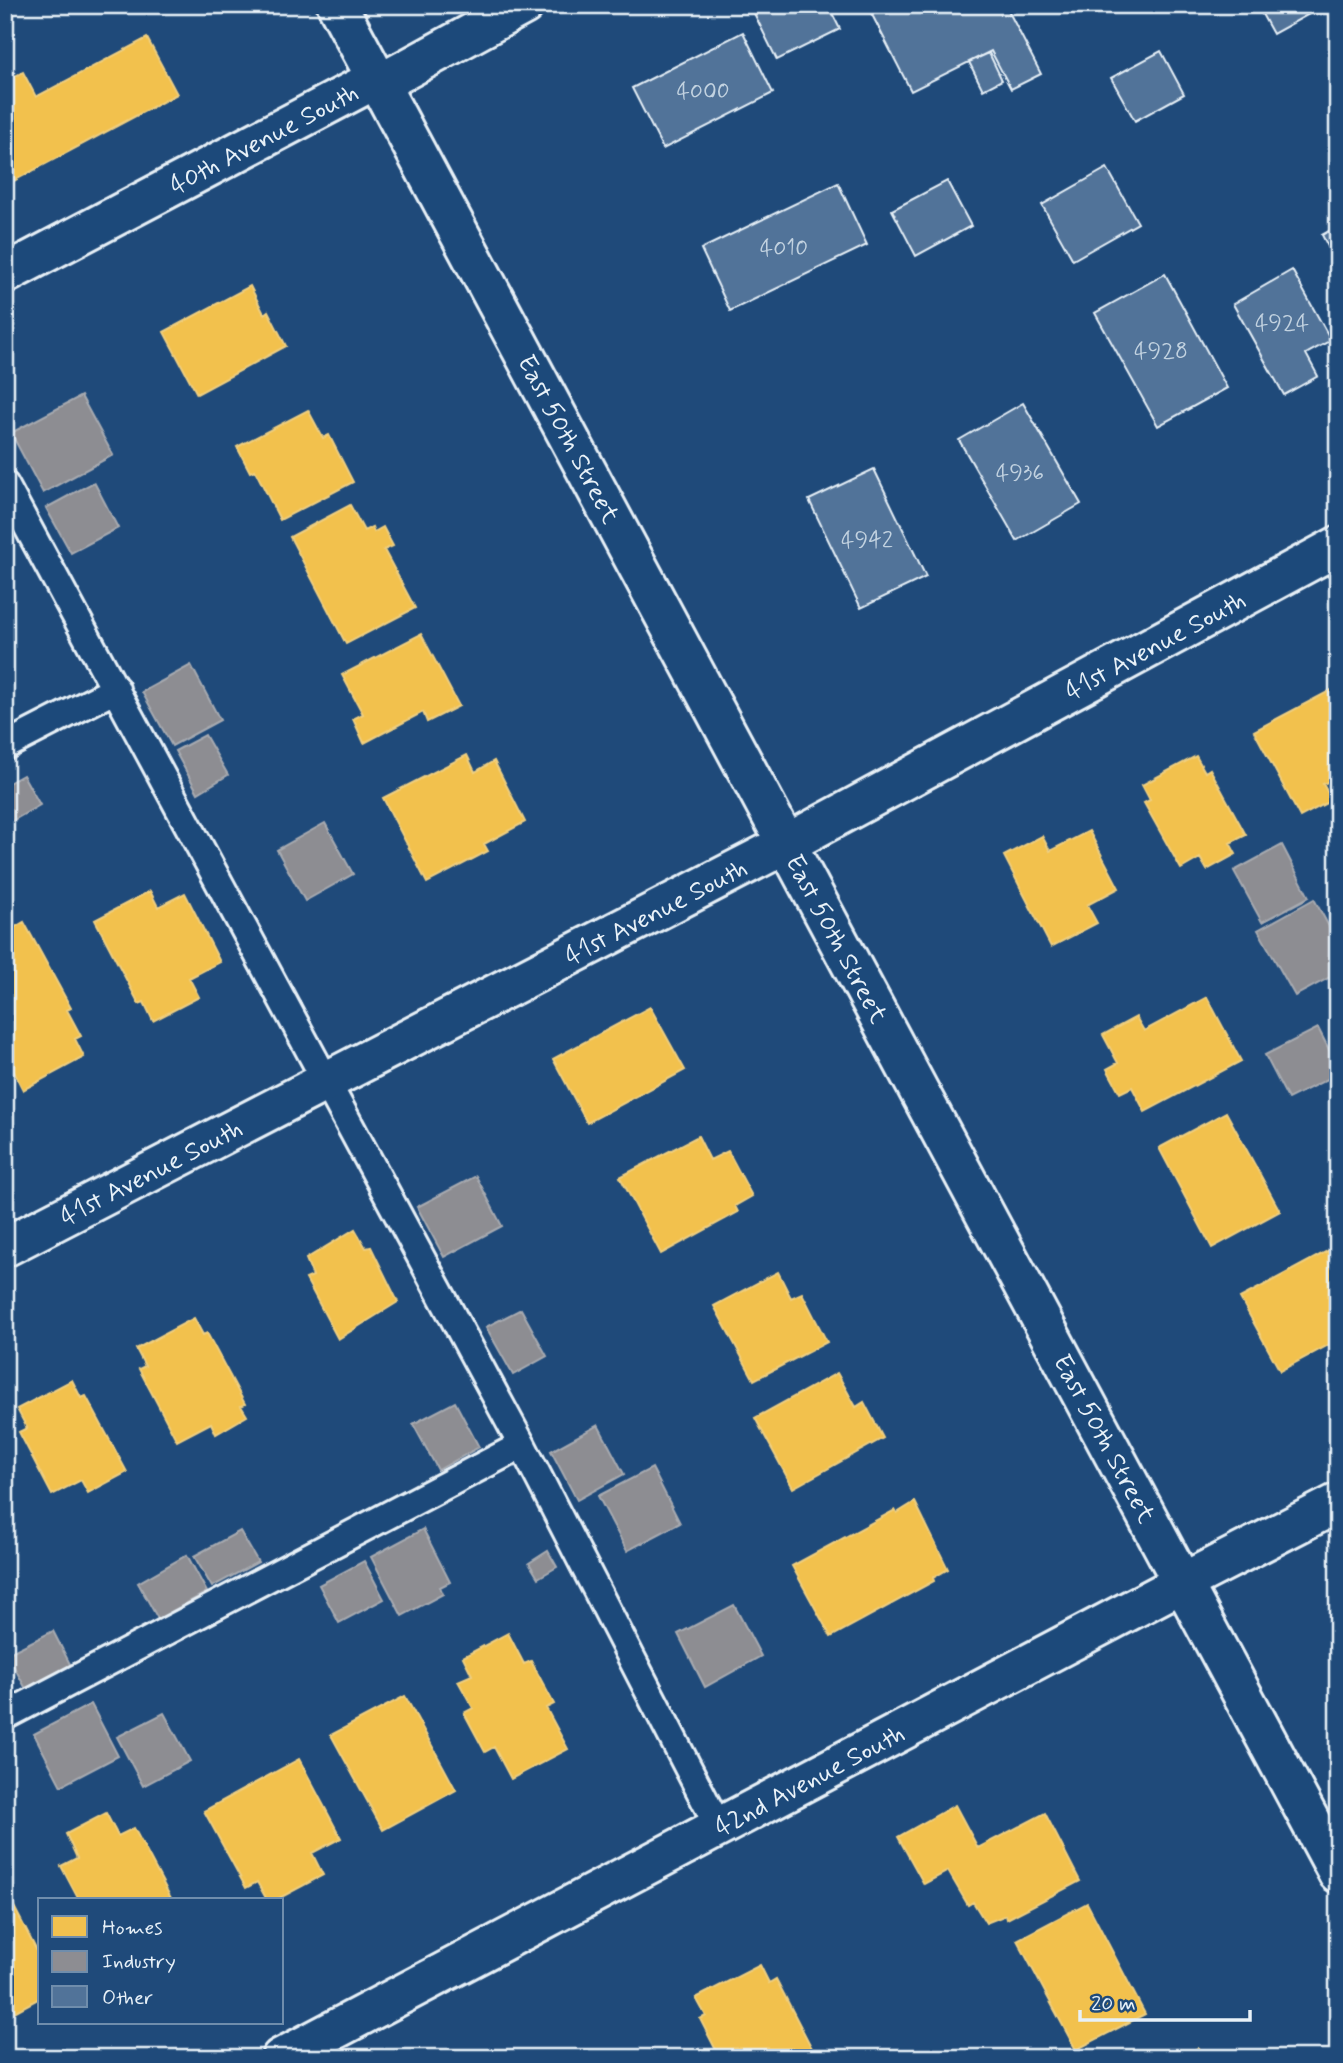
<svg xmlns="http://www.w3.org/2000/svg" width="1343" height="2063" font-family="Mynerve,sans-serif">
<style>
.homes{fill:#f2c14e;stroke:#efcf81;stroke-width:2}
.industry{fill:#8d8d92;stroke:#a8abb1;stroke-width:2}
.building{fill:#517399;stroke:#e8f1f8;stroke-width:2}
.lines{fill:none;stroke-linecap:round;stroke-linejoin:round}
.service-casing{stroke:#e8f1f8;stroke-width:32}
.minor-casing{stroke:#e8f1f8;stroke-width:44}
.tertiary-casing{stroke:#e8f1f8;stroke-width:44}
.service{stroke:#1f4a7a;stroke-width:26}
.minor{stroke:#1f4a7a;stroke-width:38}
.tertiary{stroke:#1f4a7a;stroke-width:38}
.labels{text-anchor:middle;stroke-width:7;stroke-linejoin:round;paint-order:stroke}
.number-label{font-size:23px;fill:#c2d2e0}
.street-label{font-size:26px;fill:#e8f1f8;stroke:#1f4a7a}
</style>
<rect width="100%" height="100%" fill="#1f4a7a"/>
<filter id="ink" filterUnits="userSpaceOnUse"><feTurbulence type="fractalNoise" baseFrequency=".0143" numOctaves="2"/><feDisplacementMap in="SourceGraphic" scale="14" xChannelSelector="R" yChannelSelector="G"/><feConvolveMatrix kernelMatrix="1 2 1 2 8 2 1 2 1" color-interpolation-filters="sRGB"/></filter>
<g filter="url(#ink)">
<path class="homes" d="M 147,38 L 177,94 L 10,183 L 5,174 L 5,81 L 23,72 L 36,97 Z
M 250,286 L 264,314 L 268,311 L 286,346 L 197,394 L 164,332 Z
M 308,410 L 323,438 L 329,435 L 353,482 L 280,520 L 255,470 L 250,472 L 237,447 Z
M 350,505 L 364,531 L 372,527 L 374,532 L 383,527 L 393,546 L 384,550 L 415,608 L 346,644 L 290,537 Z
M 421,634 L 459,706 L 427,722 L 423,712 L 364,743 L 353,719 L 363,714 L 342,675 Z
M 1333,689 L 1338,699 L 1338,777 L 1323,784 L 1332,800 L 1300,817 L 1254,731 Z
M 467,755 L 475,772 L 494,761 L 525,822 L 484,844 L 488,851 L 427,883 L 383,798 Z
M 1196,756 L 1205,772 L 1210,769 L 1246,835 L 1230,843 L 1236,854 L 1207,870 L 1200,858 L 1181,869 L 1144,803 L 1150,800 L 1142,785 Z
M 1089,831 L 1119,888 L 1087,905 L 1097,923 L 1051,947 L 1004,856 L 1042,836 L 1050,851 Z
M 150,891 L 158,907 L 185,893 L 220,962 L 189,978 L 199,997 L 153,1021 L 144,1002 L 139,1004 L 95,920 Z
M 24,922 L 71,1008 L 67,1010 L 81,1036 L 75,1039 L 84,1057 L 23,1090 L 14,1072 L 9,1075 L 5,1068 L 5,933 Z
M 1207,997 L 1241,1061 L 1145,1112 L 1132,1087 L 1120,1093 L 1107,1069 L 1118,1063 L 1103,1035 L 1136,1017 L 1144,1031 Z
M 650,1007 L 685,1070 L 587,1123 L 553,1059 Z
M 1226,1112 L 1280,1211 L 1212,1248 L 1159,1148 Z
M 698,1136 L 710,1160 L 728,1151 L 752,1196 L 735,1206 L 738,1212 L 661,1254 L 620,1177 Z
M 355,1229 L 366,1248 L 371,1247 L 398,1302 L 338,1339 L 306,1279 L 313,1276 L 306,1259 Z
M 1335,1247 L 1338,1340 L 1280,1371 L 1240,1298 Z
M 778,1272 L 791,1298 L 802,1293 L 827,1342 L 754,1380 L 714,1306 Z
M 194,1318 L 203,1335 L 207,1333 L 245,1404 L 241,1406 L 247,1416 L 216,1434 L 211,1423 L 177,1441 L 139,1369 L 145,1366 L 136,1349 Z
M 837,1373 L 856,1407 L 864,1402 L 883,1438 L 793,1488 L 755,1418 Z
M 72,1380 L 81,1398 L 86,1396 L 127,1472 L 88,1493 L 81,1480 L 52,1495 L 19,1432 L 27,1428 L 17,1409 Z
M 915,1502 L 948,1569 L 933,1578 L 934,1581 L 831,1637 L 792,1566 L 895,1510 L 897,1513 Z
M 508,1633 L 524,1664 L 531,1661 L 554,1704 L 546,1708 L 568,1749 L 511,1779 L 494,1747 L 485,1752 L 464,1713 L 473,1708 L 458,1681 L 472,1675 L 463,1657 Z
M 405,1696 L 456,1790 L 383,1830 L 331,1735 Z
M 299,1759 L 341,1838 L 312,1853 L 323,1875 L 276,1900 L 267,1900 L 257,1882 L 246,1888 L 204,1811 Z
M 955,1805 L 978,1848 L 1045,1813 L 1080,1881 L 1007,1919 L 1006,1915 L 986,1923 L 973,1902 L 968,1905 L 948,1871 L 924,1884 L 898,1837 Z
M 106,1813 L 118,1836 L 134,1828 L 172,1900 L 79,1900 L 61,1866 L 77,1858 L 66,1834 Z
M 7,1893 L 40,1957 L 40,1998 L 5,2017 Z
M 1087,1903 L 1145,2014 L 1076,2050 L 1017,1940 Z
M 760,1965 L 769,1983 L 776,1979 L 817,2058 L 720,2058 L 700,2019 L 706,2016 L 696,1998 Z
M 1198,2048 L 1203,2058 L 1179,2058 Z"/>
<path class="industry" d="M 81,396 L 113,455 L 43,493 L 11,433 Z
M 94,482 L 118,528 L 71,553 L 46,508 Z
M 191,665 L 220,720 L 172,746 L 142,692 Z
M 205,735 L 228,775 L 198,793 L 175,751 Z
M 23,775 L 40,805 L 5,825 L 5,785 Z
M 325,823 L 353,874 L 305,901 L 277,850 Z
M 1282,845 L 1309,897 L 1262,922 L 1234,871 Z
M 1314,899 L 1338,943 L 1338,973 L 1295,996 L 1258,930 Z
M 1318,1028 L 1338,1067 L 1338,1074 L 1288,1099 L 1265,1055 Z
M 476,1176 L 502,1226 L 444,1257 L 417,1207 Z
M 521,1309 L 547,1356 L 513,1375 L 486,1327 Z
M 455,1402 L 479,1447 L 438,1470 L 413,1424 Z
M 598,1425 L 624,1474 L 577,1500 L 551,1451 Z
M 652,1468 L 680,1523 L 627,1551 L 598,1496 Z
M 423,1529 L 450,1582 L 440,1587 L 443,1594 L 402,1616 L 371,1557 Z
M 240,1531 L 258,1562 L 212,1587 L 194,1556 Z
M 548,1551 L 557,1567 L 538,1578 L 529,1563 Z
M 187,1555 L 207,1592 L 158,1619 L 138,1583 Z
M 364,1561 L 384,1599 L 339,1623 L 319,1585 Z
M 734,1605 L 761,1656 L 705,1687 L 678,1634 Z
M 53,1631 L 71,1666 L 26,1689 L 7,1654 Z
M 91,1704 L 118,1756 L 61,1786 L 34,1734 Z
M 164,1713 L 190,1761 L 143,1786 L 117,1737 Z"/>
<path class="building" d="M 750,5 L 828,5 L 840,29 L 777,60 Z
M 867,5 L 1018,5 L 1009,12 L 1041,74 L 1011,89 L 991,51 L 911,91 Z
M 1257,5 L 1319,5 L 1320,8 L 1273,34 Z
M 743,32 L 773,93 L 663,149 L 632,88 Z
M 1161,51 L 1184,94 L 1135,121 L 1111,78 Z
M 989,53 L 1002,80 L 983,90 L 969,62 Z
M 1107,168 L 1138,223 L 1073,260 L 1042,205 Z
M 947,181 L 971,226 L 916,256 L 892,210 Z
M 838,183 L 867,245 L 730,311 L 701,249 Z
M 1338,226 L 1338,266 L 1322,235 Z
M 1292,270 L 1331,340 L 1306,354 L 1318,376 L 1284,395 L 1233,304 Z
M 1165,274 L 1227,388 L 1158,426 L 1095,313 Z
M 1023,403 L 1081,504 L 1017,541 L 959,440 Z
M 874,469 L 926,577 L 861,608 L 809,500 Z"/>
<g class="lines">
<defs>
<path id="service" d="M 5,485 L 522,1445 L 719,1828
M 5,746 L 116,689
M 5,1716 L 522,1445"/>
<g id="minor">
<path id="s1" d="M 5,274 L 376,79 L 394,76 L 524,5"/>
<path id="s2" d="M 5,1247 L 786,844 L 1338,546"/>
<path d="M 1182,1583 L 1338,1503"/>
</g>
<g id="tertiary">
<path id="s3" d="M 337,5 L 1338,1873"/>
<path id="s4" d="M 281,2058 L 1182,1583"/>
</g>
</defs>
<use href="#service" class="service-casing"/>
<use href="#minor" class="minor-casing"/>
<use href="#tertiary" class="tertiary-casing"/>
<use href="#service" class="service"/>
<use href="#minor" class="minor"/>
<use href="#tertiary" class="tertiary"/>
</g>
</g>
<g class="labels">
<g class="number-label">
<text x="703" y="98">4000</text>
<text x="784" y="255">4010</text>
<text x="1282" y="330">4924</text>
<text x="1161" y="358">4928</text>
<text x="1020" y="480">4936</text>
<text x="867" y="547">4942</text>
</g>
<g class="street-label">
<text dy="9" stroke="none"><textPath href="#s1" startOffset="292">40th Avenue South</textPath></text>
<text dy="9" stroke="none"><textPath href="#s3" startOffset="492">East 50th Street</textPath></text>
<text dy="9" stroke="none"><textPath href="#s2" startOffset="1298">41st Avenue South</textPath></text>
<text dy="9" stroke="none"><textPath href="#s2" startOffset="732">41st Avenue South</textPath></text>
<text dy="9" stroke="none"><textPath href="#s3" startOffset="1059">East 50th Street</textPath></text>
<text dy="9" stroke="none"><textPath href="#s2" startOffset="164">41st Avenue South</textPath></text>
<text dy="9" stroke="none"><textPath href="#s3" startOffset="1626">East 50th Street</textPath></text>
<text dy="9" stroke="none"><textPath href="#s4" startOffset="597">42nd Avenue South</textPath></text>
</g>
</g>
<rect width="1343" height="2063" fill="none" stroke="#1f4a7a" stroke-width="28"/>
<rect x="14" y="14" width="1315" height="2035" fill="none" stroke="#e8f1f8" stroke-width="2.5" filter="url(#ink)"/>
<rect x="38" y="1898" width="245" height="126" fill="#1f4a7a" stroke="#6f8dac" stroke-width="2"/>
<rect x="52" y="1916" width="35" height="21" fill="#f2c14e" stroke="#6f8dac" stroke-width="2"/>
<text x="102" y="1934" font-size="21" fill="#e8f1f8">Homes</text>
<rect x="52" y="1951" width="35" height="21" fill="#8d8d92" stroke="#6f8dac" stroke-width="2"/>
<text x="102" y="1968" font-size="21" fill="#e8f1f8">Industry</text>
<rect x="52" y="1986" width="35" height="21" fill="#517399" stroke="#6f8dac" stroke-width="2"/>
<text x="102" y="2004" font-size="21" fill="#e8f1f8">Other</text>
<path d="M1080 2010v10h170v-10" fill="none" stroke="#e8f1f8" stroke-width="3.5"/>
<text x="1091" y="2010" font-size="21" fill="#e8f1f8" stroke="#1f4a7a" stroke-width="5" paint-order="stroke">20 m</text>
</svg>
